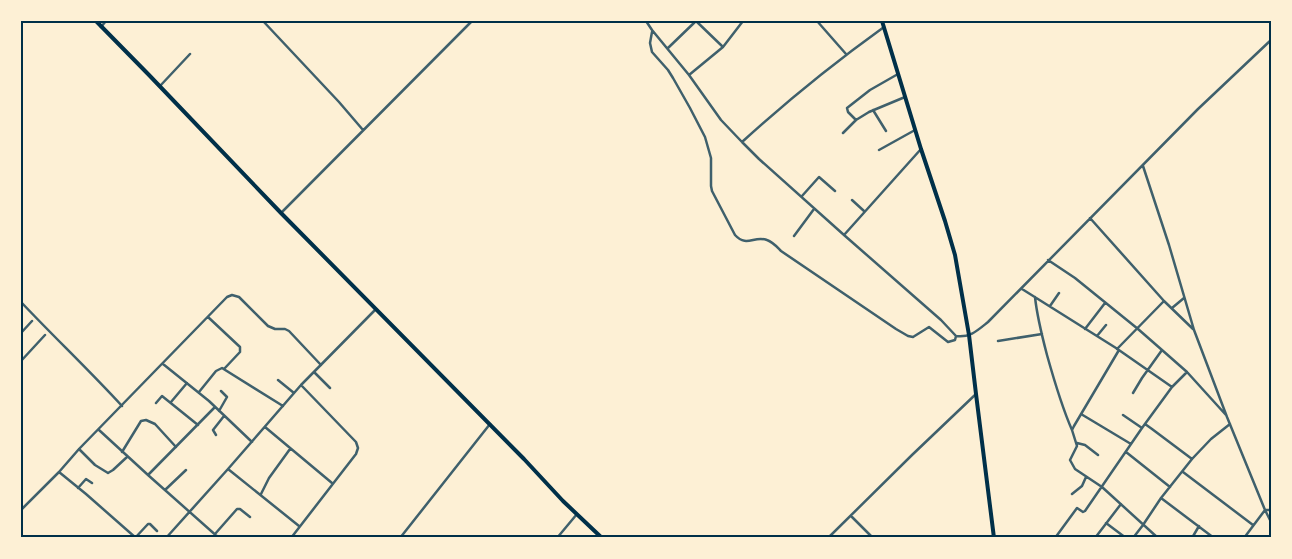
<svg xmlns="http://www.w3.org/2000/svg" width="1292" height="559" font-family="Arial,sans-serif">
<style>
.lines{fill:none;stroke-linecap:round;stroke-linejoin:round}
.minor{stroke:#3f606c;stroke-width:2.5}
.secondary{stroke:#003049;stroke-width:4}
.neatline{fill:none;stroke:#003049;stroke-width:2}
</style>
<rect width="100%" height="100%" fill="#fdf0d5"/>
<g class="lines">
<path class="minor" d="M 263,21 L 339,102 L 363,130
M 646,21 L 652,30 L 689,75 L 721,120 L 742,142 L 759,159 L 844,235 L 941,320 L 956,336 C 970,338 978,330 988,322 L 1198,109 L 1271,40
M 696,21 L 723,47
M 817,21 L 846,54
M 101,27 L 106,21
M 652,32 L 650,43 L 652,52 L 668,70 L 673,78 L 690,108 L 705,137 L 711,158 L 711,186 L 712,191 L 735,235 C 747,248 754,235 767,240 C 773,242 777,247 781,251 L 896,329 L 908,336 L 913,337 L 929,327 L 948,342 L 955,340 L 956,336
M 668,48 L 696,21
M 689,75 L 723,47 L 743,21
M 160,86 L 190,54
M 873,110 L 886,131
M 856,120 L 848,112 L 847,108 L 870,90 L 898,74
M 843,133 L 856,120 L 869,112 L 905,97
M 742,142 C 787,101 834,63 884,27
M 879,150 L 915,130
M 1143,166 L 1169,245 L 1194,330 L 1227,417 L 1265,510 L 1271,522
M 802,196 L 819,177 L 835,191
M 852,200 L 864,211
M 281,213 L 472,21
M 1090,218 L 1164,301 L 1193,329
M 844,235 L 921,149
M 794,236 L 814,209
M 1048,260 L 1075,278 L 1138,329 L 1162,350 L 1142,378 L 1133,393
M 1022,289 L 1116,348 L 1172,387 L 1142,428 L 1085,511 L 1083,512 L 1077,508 L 1055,538
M 1035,297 C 1037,316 1042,336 1047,355 C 1054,380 1061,405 1072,430
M 21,302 C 54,337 89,370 122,406
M 1050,306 L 1059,293
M 1172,308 L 1184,298
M 208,317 L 240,347 L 240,352 L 224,369
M 1085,329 L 1105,303
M 21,333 L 32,321
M 1097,336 L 1106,325
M 998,341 L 1042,334
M 1117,349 L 1164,301
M 1119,350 L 1074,426 L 1072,430 L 1077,446 L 1070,460 L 1075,469 L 1102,487 L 1158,538
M 1162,350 L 1187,372 L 1226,415
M 21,361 L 45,335
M 163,364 L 209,401 L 252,442
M 314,372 L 330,388
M 278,380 L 294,393
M 1172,387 L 1187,372
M 199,392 L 216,371 L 222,368 L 283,406
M 171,402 L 187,383
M 156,403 L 162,396 L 198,425
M 219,411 L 227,397 L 221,391
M 1081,414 L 1131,444
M 1123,415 L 1142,428
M 1145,424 L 1152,429 L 1192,459
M 265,427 L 332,483
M 99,430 L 148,475 L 219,538
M 216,435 L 213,430 L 224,416
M 1077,443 L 1085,445 L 1098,455
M 79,449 L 95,465 L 108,473 L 113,470 L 127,457
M 122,452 L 141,421 L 146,420 L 155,424 L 176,447
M 1126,452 L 1170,487
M 228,469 L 299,526
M 59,472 L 79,449 L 227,297 L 232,295 L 239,297 L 268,326 L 275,329 L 285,329 L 289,331 L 321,365
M 1183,472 L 1253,525
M 148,475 L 215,407
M 78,488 L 86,479 L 92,483
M 165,490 L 186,470
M 261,494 L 269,478 L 290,449
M 1072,494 L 1082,486 L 1086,477
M 1161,498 L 1214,538
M 21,510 L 59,472 L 86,494 L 136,538
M 851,516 L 873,538
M 1106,523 L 1126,538
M 215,534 L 237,509 L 240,509 L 250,517
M 135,538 L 148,524 L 150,524 L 157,531
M 166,538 L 228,469 L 301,385 L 376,309
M 291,538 L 356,454 L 358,448 L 356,442 L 301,385
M 400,538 L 490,424
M 557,538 L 577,514
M 828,538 L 912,455 L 976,394
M 1095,538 L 1121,504
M 1133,538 L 1143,525 L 1161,498 L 1192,459 L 1211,439 L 1230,424
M 1192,538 L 1199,526
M 1244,538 L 1265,510 L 1271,510"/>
<path class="secondary" d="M 96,21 L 149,75 L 281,213 L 524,459 L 563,501 L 602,538
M 882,21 L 921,149 L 945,221 L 955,255 L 969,335 L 976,394 L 994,538"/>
</g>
<rect width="1292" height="559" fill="none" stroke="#fdf0d5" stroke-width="45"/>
<rect x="22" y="22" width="1248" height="514" class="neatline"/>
</svg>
